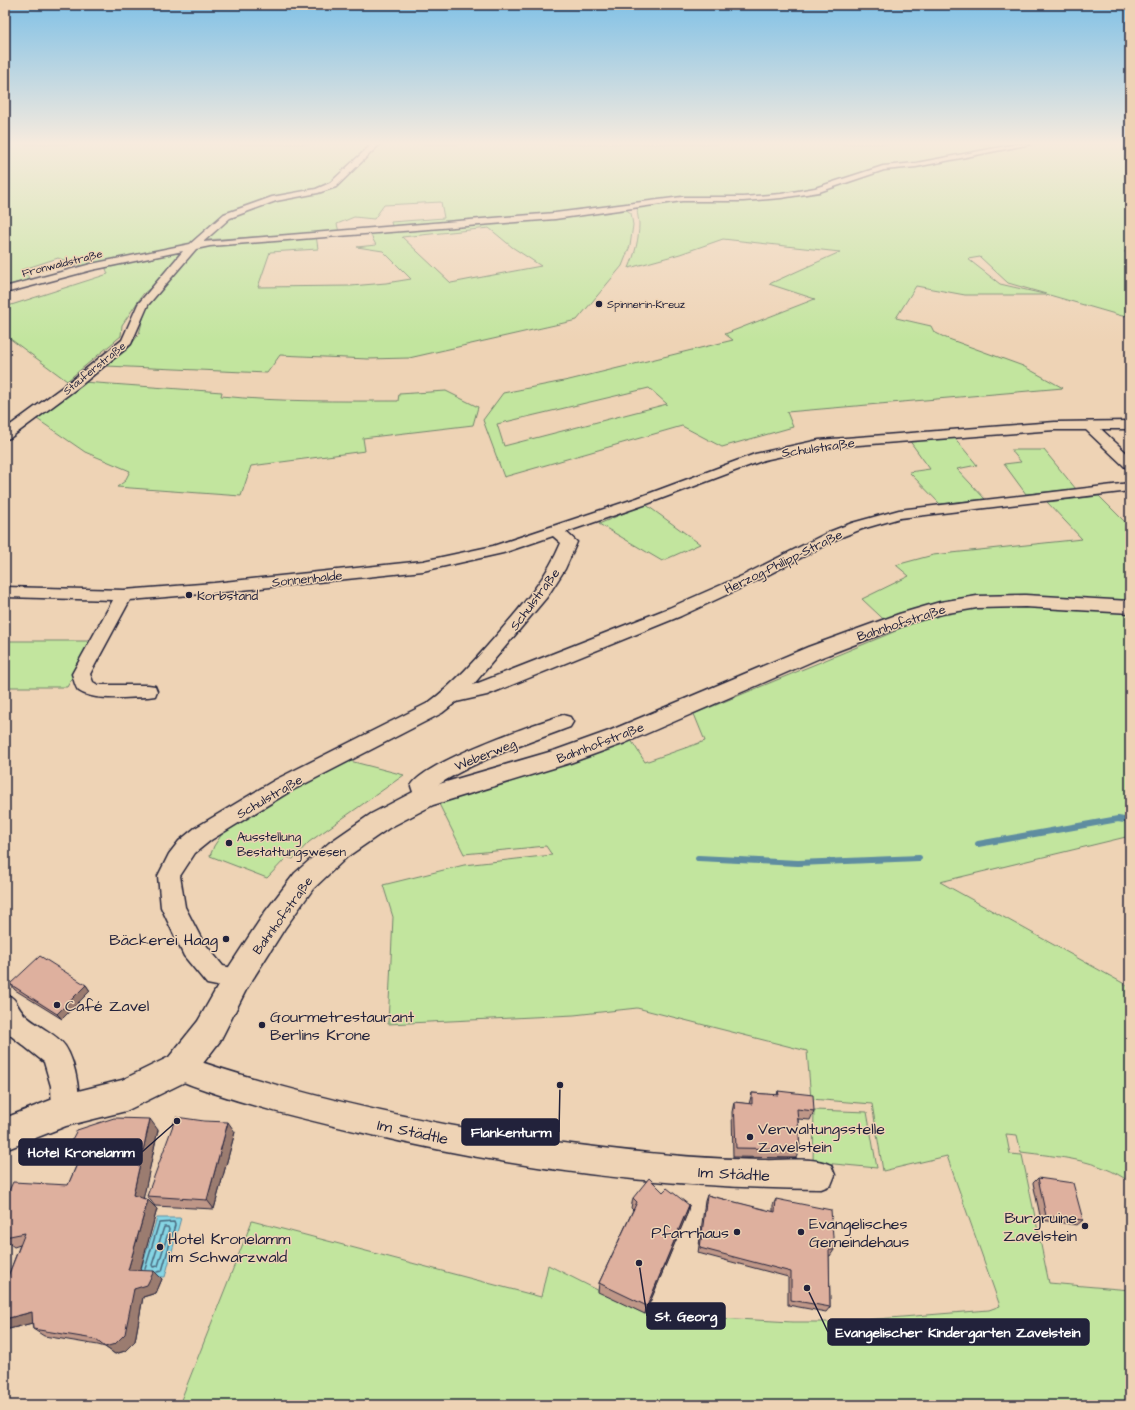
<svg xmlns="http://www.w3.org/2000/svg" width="1135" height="1410" font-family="'Architects Daughter',sans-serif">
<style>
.green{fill:#c2e59e;stroke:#72846c;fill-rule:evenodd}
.water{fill:#86d5e4;stroke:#5e8da0}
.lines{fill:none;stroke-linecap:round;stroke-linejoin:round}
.shore{stroke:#4a6a7f;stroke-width:1.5}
.stream{stroke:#5e8da0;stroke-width:6}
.street-casing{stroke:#22223b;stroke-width:3}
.secondary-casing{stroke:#22223b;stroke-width:3}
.street{fill:#eed3b5;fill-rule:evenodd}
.secondary{fill:#eed3b5;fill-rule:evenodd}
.wall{fill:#bf9788;stroke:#22223b}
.shaded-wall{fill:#9b7b6f;stroke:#22223b}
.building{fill:#deb09e;stroke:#22223b}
.poi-dot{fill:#22223b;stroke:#eed3b5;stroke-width:1.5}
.labels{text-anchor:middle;stroke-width:3;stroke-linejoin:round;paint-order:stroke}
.far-street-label{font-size:11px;fill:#22223b;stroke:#eed3b5}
.far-poi-label{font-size:11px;fill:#22223b;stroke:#eed3b5;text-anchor:start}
.street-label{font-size:13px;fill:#22223b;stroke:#eed3b5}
.poi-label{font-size:13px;fill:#22223b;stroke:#eed3b5;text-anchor:start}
.near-poi-label{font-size:16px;fill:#22223b;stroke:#eed3b5;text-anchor:start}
.near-street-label{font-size:16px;fill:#22223b;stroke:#eed3b5}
.leader{fill:none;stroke:#22223b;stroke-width:1.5}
.callout-dot{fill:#22223b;stroke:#eed3b5;stroke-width:1.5}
.callout{fill:#22223b;stroke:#22223b;stroke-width:1.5}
.callout-label{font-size:14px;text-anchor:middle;font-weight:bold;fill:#fff}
</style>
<rect width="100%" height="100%" fill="#eed3b5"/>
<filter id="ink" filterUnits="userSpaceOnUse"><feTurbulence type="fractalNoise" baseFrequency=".025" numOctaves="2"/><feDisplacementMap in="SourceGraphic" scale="8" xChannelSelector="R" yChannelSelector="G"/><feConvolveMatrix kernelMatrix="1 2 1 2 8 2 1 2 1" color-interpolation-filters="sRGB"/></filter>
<g filter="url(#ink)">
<path class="green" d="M 5,144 L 372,144 L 346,170 L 365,157 L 379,144 L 1130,144 L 1130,246 L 1124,252 L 1130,253 L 1130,315 L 1122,316 L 1008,283 L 980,257 L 968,259 L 1000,284 L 1048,295 L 965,295 L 916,286 L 896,318 L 931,326 L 934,332 L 946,338 L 1023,366 L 1063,388 L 787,412 L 793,427 L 722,447 L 682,426 L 504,477 L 483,420 L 503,393 L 569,380 L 733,340 L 725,334 L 815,299 L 769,284 L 840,252 L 723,239 L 680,254 L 629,268 C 635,254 639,239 639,224 C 639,218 636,213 638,207 L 659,203 L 553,215 L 392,226 L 391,222 L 444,218 L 441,202 L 384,205 L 374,219 L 354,217 L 337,224 L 339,232 L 203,240 L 225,215 L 194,243 L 186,246 L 84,267 L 58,258 L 21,270 L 31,279 L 5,286 ZM 649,388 L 667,404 L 504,446 L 497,424 Z
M 625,209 L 631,213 L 633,225 L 630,246 L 622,266 L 577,320 L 409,358 L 368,359 L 280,355 L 267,373 L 106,366 L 128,349 L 139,334 L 146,307 L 197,248 L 214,244 L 316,235 L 318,249 L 270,252 L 258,287 L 351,286 L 386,283 L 411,279 L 383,251 L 357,247 L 376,245 L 370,234 L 372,231 ZM 489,228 L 512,247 L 541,266 L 451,283 L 402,237 Z
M 176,252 L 180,252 L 161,279 L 143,294 L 122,325 L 121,336 L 67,381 L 5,335 L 5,307 L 108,274 L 105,266 Z
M 83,382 L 222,392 L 221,396 C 279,402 339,401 398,401 L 399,394 L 446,391 L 478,407 L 473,425 L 363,438 L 365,451 L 251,466 L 241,496 L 117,487 L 125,481 L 130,471 L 85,452 L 37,419 Z
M 953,436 L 977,465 L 957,469 L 985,499 L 940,504 L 909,472 L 930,469 L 909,440 Z
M 1011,450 L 1044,450 L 1076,489 L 1026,494 L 1004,464 L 1021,462 Z
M 1099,496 L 1130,527 L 1130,836 L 940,882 L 1130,987 L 1130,1182 C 1098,1159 1059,1157 1021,1152 L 1017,1135 L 1006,1134 L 1010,1154 L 1022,1155 L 1049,1283 L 1130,1290 L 1130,1405 L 179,1405 L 252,1221 L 541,1297 L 548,1265 L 645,1314 L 792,1322 L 840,1322 L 989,1310 L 1000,1306 L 947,1156 L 883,1171 L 872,1104 L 811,1099 L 807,1051 L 637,1008 L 574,1015 L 388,1024 L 393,917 L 383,885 L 464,865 L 552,855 L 546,846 L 464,854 L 438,802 L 631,740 L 645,762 L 705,741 L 694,714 L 896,631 L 862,599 L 909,576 L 896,565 L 933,555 L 1082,539 L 1047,502 Z
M 645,504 L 700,544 L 662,561 L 599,524 Z
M 5,641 L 94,641 L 67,687 L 5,687 Z
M 350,761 L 404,775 L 309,842 L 293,859 L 287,857 L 267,878 L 210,856 L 214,846 L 224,831 L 281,795 Z
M 814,1110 L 867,1112 L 877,1168 L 813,1162 Z"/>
<path class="water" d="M 157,1218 L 181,1218 L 165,1277 L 139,1276 Z"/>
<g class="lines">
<path class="shore" d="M 164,1227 L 168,1227 L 169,1230 L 158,1266 L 153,1267 L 152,1265 Z
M 145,1269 L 159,1223 L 174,1222 L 175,1225 L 162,1271 L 157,1272"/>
<path class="stream" d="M 978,844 L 1118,819 L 1130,821
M 698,858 L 798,863 L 919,858"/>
<defs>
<path id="street" d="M 372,144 L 380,144 L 336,187 L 318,193 L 276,201 L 230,218 L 203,242 L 555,213 L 682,197 L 743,197 L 781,194 L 815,188 L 883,166 L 916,163 L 1017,144 L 1031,144 L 916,167 L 884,170 L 819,192 L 781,198 L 743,201 L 682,201 L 555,219 L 210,246 L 196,249 L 148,305 L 131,344 L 80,386 L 10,438 L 5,439 L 5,429 L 72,380 L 122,340 L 138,304 L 183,251 L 92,270 L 5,293 L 5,287 L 91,264 L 190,244 L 224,214 L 272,197 L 316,189 L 330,183 Z
M 1130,421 L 1130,429 L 1101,429 L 1130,456 L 1130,468 L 1125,467 L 1086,430 L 1055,430 L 819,448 L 764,460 L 647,504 L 566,532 L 577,542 L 565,569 L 547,597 L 473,685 L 669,608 L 744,575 L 829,532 L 852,523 L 899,510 L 1130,483 L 1130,491 L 900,518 L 862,529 L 839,538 L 756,581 L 681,616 L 487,695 L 456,702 L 442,713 L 289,792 L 211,840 L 195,853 L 180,876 L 185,907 L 202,940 L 223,966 L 246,971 L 249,979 L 246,987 L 237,990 L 207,984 L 184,956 L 161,907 L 158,876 L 169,854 L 179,841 L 195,828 L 275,780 L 428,703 C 454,684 475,660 496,636 C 521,607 546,579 561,543 L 553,536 L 503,553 L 423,571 L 214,593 L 130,600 L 90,674 L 93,682 L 98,685 L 148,685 L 155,686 L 157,691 L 155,696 L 148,697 C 129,697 95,702 79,691 C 75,688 74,679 72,674 L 113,600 L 5,597 L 5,587 L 124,590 L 214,583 L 423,561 L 493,546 L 637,498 L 755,454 L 819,440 L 1055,422 Z
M 563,715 L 570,717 L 573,722 L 570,727 C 523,745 474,760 432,789 L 434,798 L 431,804 L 424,806 L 417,804 L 411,786 C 424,762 534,724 563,715 Z
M 5,994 C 18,999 15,1004 23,1013 C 34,1025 56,1033 65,1046 C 76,1062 83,1102 76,1120 L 66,1124 L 56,1120 L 52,1110 L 51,1086 L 44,1062 L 5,1031 Z
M 180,1055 C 318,1102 467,1133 612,1149 C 662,1155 712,1159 762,1160 C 784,1161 811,1156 831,1165 L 835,1175 L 831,1185 L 821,1189 C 662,1188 514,1169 359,1132 C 296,1117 231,1102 171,1077 L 167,1068 L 171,1059 Z"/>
<path id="secondary" d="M 1025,595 L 1130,601 L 1130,613 L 1025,607 L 977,608 L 942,614 L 913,622 L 822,657 L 625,743 L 570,763 L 433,805 L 389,828 L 347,857 L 313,889 L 285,928 L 247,988 L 220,1041 L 191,1079 L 126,1111 L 66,1126 L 5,1150 L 5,1118 L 66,1094 L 122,1080 L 169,1057 L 198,1021 L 227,970 L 265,912 L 295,873 L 329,843 L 371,814 L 415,791 L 556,750 L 609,731 L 808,647 L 899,614 L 940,602 L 977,596 Z"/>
</defs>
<use href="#street" class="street-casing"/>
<use href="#secondary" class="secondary-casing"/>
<use href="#street" class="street"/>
<use href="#secondary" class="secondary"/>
</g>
<path class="wall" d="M 10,984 L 86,985 L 90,991 L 62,1019 L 15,990 Z
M 778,1091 L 814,1111 L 810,1120 L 798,1119 L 800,1149 L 796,1158 L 733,1157 L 732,1112 L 734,1102 L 749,1104 L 752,1093 L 777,1095 Z
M 158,1130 L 143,1198 L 148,1200 L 157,1209 L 140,1270 L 162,1279 L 156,1293 L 143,1297 L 135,1341 L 125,1351 L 115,1354 L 105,1347 L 98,1345 L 44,1336 L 33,1329 L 32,1323 L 5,1330 L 5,1284 L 20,1245 L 14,1247 L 5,1240 L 5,1199 L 68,1185 L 81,1155 L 79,1155 L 69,1145 Z
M 235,1132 L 214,1209 L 155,1206 L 147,1196 Z
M 1038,1178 L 1083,1220 L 1077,1225 L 1041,1220 L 1033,1183 Z
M 663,1192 L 689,1205 L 687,1214 L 645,1314 L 598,1292 L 599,1283 L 633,1210 L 631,1208 L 633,1198 Z
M 707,1195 L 773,1212 L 773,1205 L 776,1199 L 834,1250 L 830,1256 L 829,1256 L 830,1307 L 826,1312 L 788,1305 L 788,1277 L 698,1253 L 705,1201 Z"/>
<path class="shaded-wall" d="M 86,985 L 90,991 L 62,1019 L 57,1014 Z
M 150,1119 L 158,1130 L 142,1205 L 133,1195 Z
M 228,1122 L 235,1132 L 214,1209 L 207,1200 Z
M 148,1200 L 157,1209 L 138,1279 L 128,1270 Z
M 689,1205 L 687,1214 L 645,1314 L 647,1306 Z
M 154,1271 L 162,1279 L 156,1293 L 143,1297 L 135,1341 L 125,1351 L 115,1354 L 105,1347 L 134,1289 Z
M 32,1312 L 44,1320 L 5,1330 L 5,1319 Z"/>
<path class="building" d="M 40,956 L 86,985 L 57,1014 L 10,984 Z
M 778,1091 L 813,1095 L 814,1111 L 797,1109 L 800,1149 L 736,1148 L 734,1102 L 752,1104 L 752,1093 L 779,1095 Z
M 176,1117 L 204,1121 L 228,1122 L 207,1200 L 147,1196 Z
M 114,1118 L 150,1119 L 133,1195 L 148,1200 L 128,1270 L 154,1271 L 147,1285 L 134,1289 L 125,1334 L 115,1344 L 105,1347 L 96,1340 L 88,1338 L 33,1329 L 32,1312 L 5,1319 L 5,1284 L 25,1233 L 5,1237 L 5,1199 L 13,1182 L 68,1185 L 85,1146 L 69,1145 L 77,1130 Z
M 649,1178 L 663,1192 L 667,1188 L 689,1205 L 647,1306 L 599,1283 L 637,1202 L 633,1198 Z
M 1038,1178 L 1073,1183 L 1083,1220 L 1046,1216 Z
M 707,1195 L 775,1212 L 776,1199 L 831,1210 L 834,1250 L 829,1250 L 830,1307 L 791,1300 L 791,1272 L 700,1248 Z"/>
</g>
<linearGradient id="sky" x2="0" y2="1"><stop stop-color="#81c1e6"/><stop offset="0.42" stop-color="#f7ebde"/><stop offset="1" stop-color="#f7ebde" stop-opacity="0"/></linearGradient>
<rect width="1135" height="341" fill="url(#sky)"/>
<g class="poi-dot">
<circle cx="599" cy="304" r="4"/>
<circle cx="189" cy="595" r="4"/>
<circle cx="229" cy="843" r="4"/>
<circle cx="226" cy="939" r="4"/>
<circle cx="57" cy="1005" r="4"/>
<circle cx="262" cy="1025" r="4"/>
<circle cx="750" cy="1137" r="4"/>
<circle cx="1085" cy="1226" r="4"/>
<circle cx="737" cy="1232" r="4"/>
<circle cx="801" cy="1232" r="4"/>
<circle cx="160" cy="1247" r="4"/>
</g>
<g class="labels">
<g class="far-street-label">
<text transform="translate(62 263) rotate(-14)" y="4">Fronwaldstraße</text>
<text transform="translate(94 368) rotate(-39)" y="4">Stauferstraße</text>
</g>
<g class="far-poi-label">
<text x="607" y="308">Spinnerin-Kreuz</text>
</g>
<g class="street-label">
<text transform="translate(818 447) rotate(-8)" y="5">Schulstraße</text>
<text transform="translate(783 561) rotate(-26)" y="5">Herzog-Philipp-Straße</text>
<text transform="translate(307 578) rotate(-6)" y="5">Sonnenhalde</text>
<text transform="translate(534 599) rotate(-53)" y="5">Schulstraße</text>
<text transform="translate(901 622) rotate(-18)" y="5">Bahnhofstraße</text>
<text transform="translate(600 742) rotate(-21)" y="5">Bahnhofstraße</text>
<text transform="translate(485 754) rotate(-22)" y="5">Weberweg</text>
<text transform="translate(269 796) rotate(-30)" y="5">Schulstraße</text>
<text transform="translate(282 915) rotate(-54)" y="5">Bahnhofstraße</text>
</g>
<g class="poi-label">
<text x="197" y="600">Korbstand</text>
<text x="237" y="841">Ausstellung<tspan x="237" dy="15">Bestattungswesen</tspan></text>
</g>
<g class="near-poi-label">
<text x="218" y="945" text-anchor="end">Bäckerei Haag</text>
<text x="65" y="1011">Café Zavel</text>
<text x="270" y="1022">Gourmetrestaurant<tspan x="270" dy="18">Berlins Krone</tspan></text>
<text x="758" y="1134">Verwaltungsstelle<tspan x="758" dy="18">Zavelstein</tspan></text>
<text x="1077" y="1223" text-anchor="end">Burgruine<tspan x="1077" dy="18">Zavelstein</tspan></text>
<text x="809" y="1229">Evangelisches<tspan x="809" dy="18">Gemeindehaus</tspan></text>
<text x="729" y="1238" text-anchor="end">Pfarrhaus</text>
<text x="168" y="1244">Hotel Kronelamm<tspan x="168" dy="18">im Schwarzwald</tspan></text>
</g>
<g class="near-street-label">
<text transform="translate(413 1131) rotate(12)" y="6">Im Städtle</text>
<text transform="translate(734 1173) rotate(3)" y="6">Im Städtle</text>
</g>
</g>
<path class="leader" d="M560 1085L559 1132M177 1121L142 1152M639 1263L647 1316M807 1288L828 1332"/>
<g class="callout-dot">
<circle cx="560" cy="1085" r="4"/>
<circle cx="177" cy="1121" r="4"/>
<circle cx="639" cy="1263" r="4"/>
<circle cx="807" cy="1288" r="4"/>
</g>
<g class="callout">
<rect x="462" y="1119" width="97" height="26" rx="4"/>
<rect x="19" y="1139" width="123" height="26" rx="4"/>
<rect x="647" y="1303" width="78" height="26" rx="4"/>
<rect x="828" y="1319" width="261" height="26" rx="4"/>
</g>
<g class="callout-label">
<text x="511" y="1137">Flankenturm</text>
<text x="81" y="1157">Hotel Kronelamm</text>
<text x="686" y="1321">St. Georg</text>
<text x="958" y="1337">Evangelischer Kindergarten Zavelstein</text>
</g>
<rect width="1135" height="1410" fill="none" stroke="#eed3b5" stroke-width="20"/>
<rect x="10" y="10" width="1115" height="1390" fill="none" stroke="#22223b" stroke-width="1.5" filter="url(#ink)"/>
</svg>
